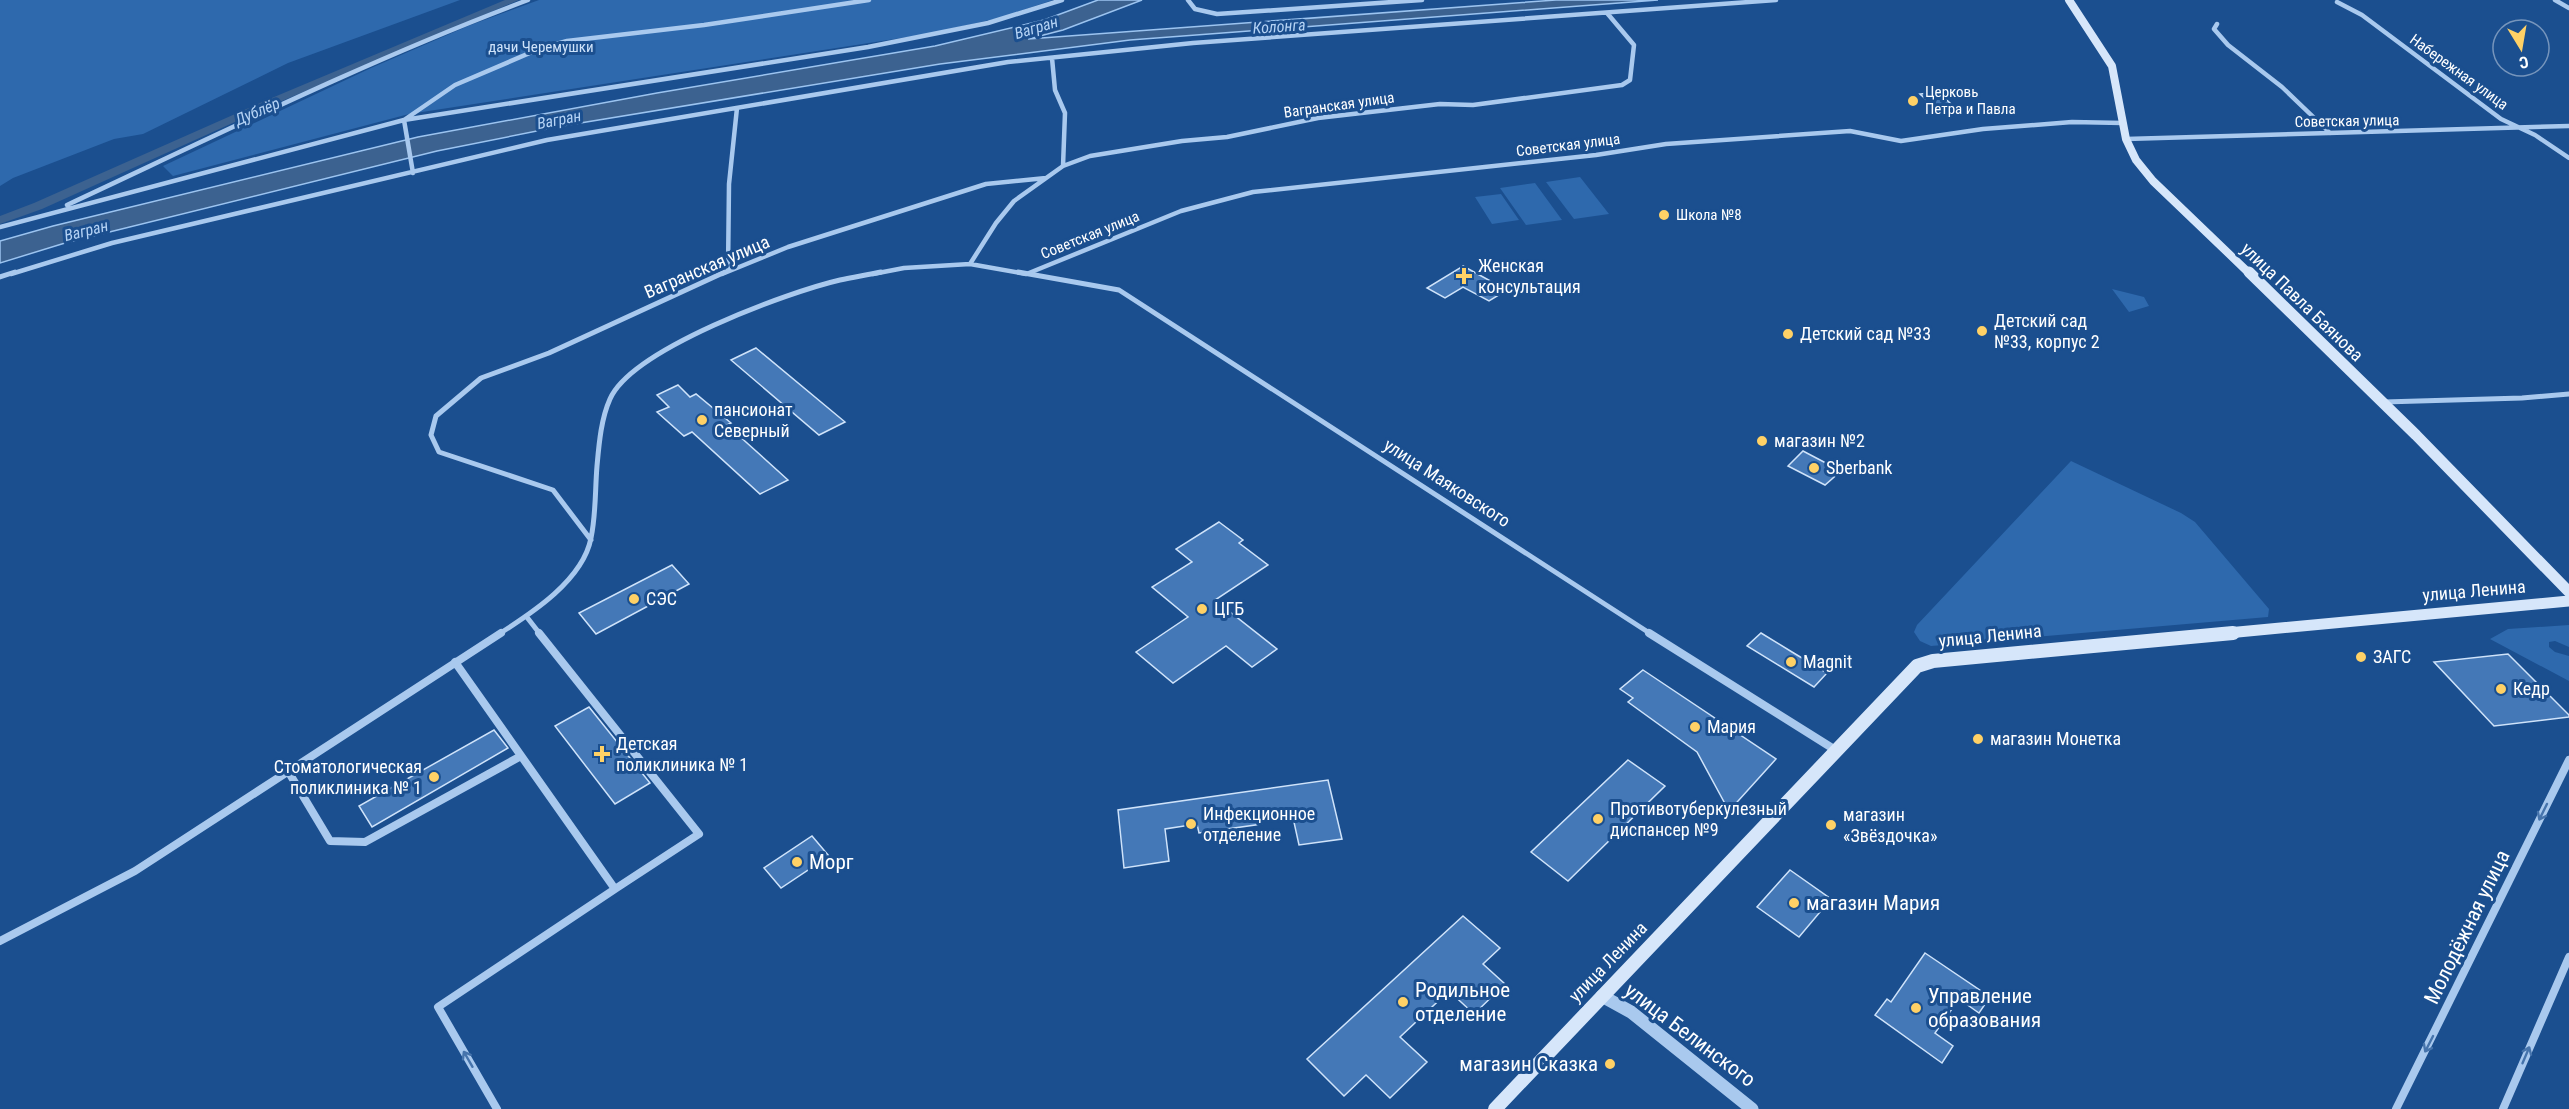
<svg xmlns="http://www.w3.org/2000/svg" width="2569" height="1109" font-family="'Roboto Condensed',sans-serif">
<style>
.green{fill:#2e69ad}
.water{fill:#3c6290;stroke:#9cc4f0;stroke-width:1.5}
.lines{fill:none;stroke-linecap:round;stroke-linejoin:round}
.canal{fill:#3c6290;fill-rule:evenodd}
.building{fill:#4478b7;stroke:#cfe3fa;stroke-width:1.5}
.minor-far2{stroke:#a9c9ee;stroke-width:4.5}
.minor-far1{stroke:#a9c9ee;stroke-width:5}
.minor{stroke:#a9c9ee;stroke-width:8}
.tertiary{stroke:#a9c9ee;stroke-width:13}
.secondary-far2{stroke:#d6e6fa;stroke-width:8}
.secondary-far1{stroke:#d6e6fa;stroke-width:11}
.secondary{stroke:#d6e6fa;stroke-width:14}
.oneway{stroke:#4674ac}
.poi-dot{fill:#ffd166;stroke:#1b4f8f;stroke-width:2}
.labels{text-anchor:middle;stroke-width:6;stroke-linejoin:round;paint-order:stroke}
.far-park-label{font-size:15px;fill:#cfe3fa;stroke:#1b4f8f}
.far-street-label{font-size:15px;fill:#fff;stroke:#1b4f8f}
.far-poi-label{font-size:15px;fill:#fff;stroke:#1b4f8f;text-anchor:start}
.far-water-label{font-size:16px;font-style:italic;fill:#b5d3f5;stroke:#1b4f8f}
.poi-label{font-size:18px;fill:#fff;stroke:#1b4f8f;text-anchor:start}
.street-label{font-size:18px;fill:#fff;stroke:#1b4f8f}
.near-poi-label{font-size:21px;fill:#fff;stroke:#1b4f8f;text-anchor:start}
.near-street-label{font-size:21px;fill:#fff;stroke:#1b4f8f}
</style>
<rect width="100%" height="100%" fill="#1b4f8f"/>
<path class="green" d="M 0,0 L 460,0 L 288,63 L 143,134 L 114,139 L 13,178 L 0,186 Z
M 539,0 L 1053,0 L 999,18 L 927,34 L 409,114 L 173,176 L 163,166 L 371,68 L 468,26 Z
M 1580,177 L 1609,214 L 1574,219 L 1546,182 Z
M 1535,183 L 1562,220 L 1526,225 L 1500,188 Z
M 1501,194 L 1519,220 L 1492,224 L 1475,197 Z
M 2112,289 L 2144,297 L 2149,306 L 2129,312 Z
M 2071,461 L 2181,513 L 2195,522 L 2269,609 L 2268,617 L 1931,646 L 1920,641 L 1914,632 L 1917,625 Z
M 2569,625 L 2569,647 L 2555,641 L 2549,642 L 2549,647 L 2555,652 L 2569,656 L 2569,681 L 2490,639 L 2508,629 Z"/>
<path class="water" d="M 1098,0 L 1142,0 L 1063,30 L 1028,39 L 1556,0 L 1658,0 L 1130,40 L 940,64 L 562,126 L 437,151 L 65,243 L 0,263 L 0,241 L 53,226 L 418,137 L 657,93 L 935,46 L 1044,20 Z"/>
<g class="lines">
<path class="canal" d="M 505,0 L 519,0 L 275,104 L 42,209 L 0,224 L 0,216 L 34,203 L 267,100 Z"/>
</g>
<path class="building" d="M 1938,92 L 1951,104 L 1933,106 L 1920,94 Z
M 1463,266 L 1507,290 L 1489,301 L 1463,287 L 1445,298 L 1427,288 Z
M 756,348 L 845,422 L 819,435 L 731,360 Z
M 678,385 L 690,397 L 696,394 L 731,423 L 727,425 L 788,480 L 760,494 L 692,432 L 684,436 L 657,412 L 669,407 L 657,395 Z
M 1803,451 L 1841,471 L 1825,485 L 1788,466 Z
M 1219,522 L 1243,540 L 1239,543 L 1268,565 L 1215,600 L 1277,649 L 1252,667 L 1226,646 L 1173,683 L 1136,652 L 1188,617 L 1152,587 L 1192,562 L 1176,549 Z
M 672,565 L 689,584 L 596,634 L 579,613 Z
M 1761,633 L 1792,652 L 1827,673 L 1814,687 L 1747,646 Z
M 2508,654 L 2569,715 L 2569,717 L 2494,726 L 2434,662 Z
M 1643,670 L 1776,759 L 1729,811 L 1697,752 L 1628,702 L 1633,698 L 1620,689 Z
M 589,707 L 650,783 L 615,804 L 555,726 Z
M 494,730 L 508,748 L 372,827 L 359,806 Z
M 1628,760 L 1665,786 L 1568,881 L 1531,852 Z
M 1328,780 L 1342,839 L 1299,845 L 1292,813 L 1261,817 L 1262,824 L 1199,833 L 1197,824 L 1165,829 L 1169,861 L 1124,868 L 1118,810 Z
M 812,836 L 829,856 L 781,888 L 764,868 Z
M 1790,870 L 1831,899 L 1799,937 L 1757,907 Z
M 1463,916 L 1500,948 L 1483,964 L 1505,984 L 1474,1014 L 1449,991 L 1400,1037 L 1427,1062 L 1390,1098 L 1366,1075 L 1344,1096 L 1307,1059 Z
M 1925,953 L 1990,997 L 1979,1013 L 1959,999 L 1935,1033 L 1953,1046 L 1942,1063 L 1875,1015 L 1887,999 L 1891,1002 Z"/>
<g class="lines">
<path class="minor-far2" d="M 1188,0 L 1195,9 L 1217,14 L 1422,0
M 2555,0 L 2569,8
M 2337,2 L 2362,15 L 2501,119 L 2535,135 L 2569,158
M 2217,24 L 2214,29 L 2228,45 L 2282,87 L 2330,133
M 1052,58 L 1055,90 L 1065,113 L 1063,166
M 2126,139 L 2569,126
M 413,173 L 404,120 L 455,85 L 539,49 L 567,41 L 704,25 L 869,0
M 67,205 C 219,134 371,59 528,0
M 0,227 L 404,120 L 868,47 L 988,23 L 1062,0
M 970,264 L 996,223 L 1014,201 L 1063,166 L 1090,156 L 1182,141 L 1227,137 L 1318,118 L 1440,104 L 1473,105 L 1622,85 L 1630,80 L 1634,45 L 1607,13
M 728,271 L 729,184 L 737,108
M 1029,273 L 1181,211 L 1253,192 L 1596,155 L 1666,144 L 1850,131 L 1901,141 L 1983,129 L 2072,122 L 2123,123
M 11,274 L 112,243 L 547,140 L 1008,62 L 1193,43 L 1776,0
M 722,274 L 788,247 L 986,184 L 1046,178
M 873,274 L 904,268 L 970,264 L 1026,274"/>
<path class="minor-far1" d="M 1018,272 L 1119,290 L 1651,634
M 0,277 L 15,272
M 2384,402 L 2522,398 L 2569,394
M 591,540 L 553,490 L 439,452 L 431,435 L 436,416 L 481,378 L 549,353 L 725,272
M 526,616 L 540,634
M 499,634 C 532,613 583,580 591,538 C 596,515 595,490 597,466 C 599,444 601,419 610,399 C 632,349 788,292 840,280 C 854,277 867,275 881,272"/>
<path class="minor" d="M 539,633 L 699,834 L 615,889
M 1649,633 L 1837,751
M 455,662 L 615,889 L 438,1007 L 497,1109
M 288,771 L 330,841 L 365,842 L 521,756
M 0,941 L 135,871 L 501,633
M 2396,1109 L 2569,760
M 2503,1109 L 2569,957"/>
<path class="tertiary" d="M 1602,996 L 1631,1012 L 1752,1109"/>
<path class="secondary-far2" d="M 2069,0 L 2112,66 L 2126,139 L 2136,160 L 2153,181 L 2250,274"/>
<path class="secondary-far1" d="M 2249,272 L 2416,435 L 2569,592
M 2217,634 L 2569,601"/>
<path class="secondary" d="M 1495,1109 L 1917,666 L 1933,661 L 2233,633"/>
</g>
<defs><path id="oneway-shaft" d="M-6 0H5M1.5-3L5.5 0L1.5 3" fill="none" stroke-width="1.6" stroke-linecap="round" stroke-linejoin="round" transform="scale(1.5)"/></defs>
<g class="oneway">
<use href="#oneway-shaft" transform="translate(2543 812) rotate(116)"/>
<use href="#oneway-shaft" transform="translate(2429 1044) rotate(117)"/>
<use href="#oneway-shaft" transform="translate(2526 1055) rotate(-67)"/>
<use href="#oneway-shaft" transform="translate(468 1059) rotate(-120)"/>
</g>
<g class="poi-dot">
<circle cx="1913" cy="101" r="6"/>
<circle cx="1664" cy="215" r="6"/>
<path d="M1461 267h6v6h6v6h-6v6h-6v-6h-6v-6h6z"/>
<circle cx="1982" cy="331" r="6"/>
<circle cx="1788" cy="334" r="6"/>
<circle cx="702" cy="420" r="6"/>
<circle cx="1762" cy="441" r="6"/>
<circle cx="1814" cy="468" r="6"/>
<circle cx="634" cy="599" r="6"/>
<circle cx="1202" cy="609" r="6"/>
<circle cx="2361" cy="657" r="6"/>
<circle cx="1791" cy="662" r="6"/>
<circle cx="2501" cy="689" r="6"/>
<circle cx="1695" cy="727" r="6"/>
<circle cx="1978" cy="739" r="6"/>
<path d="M599 745h6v6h6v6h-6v6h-6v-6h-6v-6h6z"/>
<circle cx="434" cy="777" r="6"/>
<circle cx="1598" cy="819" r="6"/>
<circle cx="1191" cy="824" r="6"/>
<circle cx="1831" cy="825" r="6"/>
<circle cx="797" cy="862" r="6"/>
<circle cx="1794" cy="903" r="6"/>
<circle cx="1403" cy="1002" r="6"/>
<circle cx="1916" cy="1008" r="6"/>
<circle cx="1610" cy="1064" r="6"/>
</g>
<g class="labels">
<g class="far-park-label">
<text x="541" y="52">дачи Черемушки</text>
</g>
<g class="far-street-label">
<text transform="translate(2459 72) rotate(36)" y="5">Набережная улица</text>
<text transform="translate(1339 105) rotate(-8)" y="5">Вагранская улица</text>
<text transform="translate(2347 121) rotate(-1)" y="5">Советская улица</text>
<text transform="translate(1568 145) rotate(-7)" y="5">Советская улица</text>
<text transform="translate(1090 235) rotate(-22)" y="5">Советская улица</text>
</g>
<g class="far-poi-label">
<text x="1925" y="97">Церковь<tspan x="1925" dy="17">Петра и Павла</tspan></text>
<text x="1676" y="220">Школа №8</text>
</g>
<g class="far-water-label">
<text transform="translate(1279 26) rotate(-4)" y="6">Колонга</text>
<text transform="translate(1036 27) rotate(-17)" y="6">Вагран</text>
<text transform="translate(257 111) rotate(-23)" y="6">Дублёр</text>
<text transform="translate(559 119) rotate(-11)" y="6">Вагран</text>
<text transform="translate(86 230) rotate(-14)" y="6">Вагран</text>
</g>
<g class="poi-label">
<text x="1478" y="272">Женская<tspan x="1478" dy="21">консультация</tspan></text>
<text x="1994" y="327">Детский сад<tspan x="1994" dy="21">№33, корпус 2</tspan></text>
<text x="1800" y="340">Детский сад №33</text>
<text x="714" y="416">пансионат<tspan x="714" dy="21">Северный</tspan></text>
<text x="1774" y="447">магазин №2</text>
<text x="1826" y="474">Sberbank</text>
<text x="646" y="605">СЭС</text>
<text x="1214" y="615">ЦГБ</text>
<text x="2373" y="663">ЗАГС</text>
<text x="1803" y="668">Magnit</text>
<text x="2513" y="695">Кедр</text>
<text x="1707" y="733">Мария</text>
<text x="1990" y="745">магазин Монетка</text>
<text x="616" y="750">Детская<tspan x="616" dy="21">поликлиника № 1</tspan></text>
<text x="422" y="773" text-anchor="end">Стоматологическая<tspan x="422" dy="21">поликлиника № 1</tspan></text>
<text x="1610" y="815">Противотуберкулезный<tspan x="1610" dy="21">диспансер №9</tspan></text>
<text x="1203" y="820">Инфекционное<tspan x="1203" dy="21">отделение</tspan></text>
<text x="1843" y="821">магазин<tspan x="1843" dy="21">«Звёздочка»</tspan></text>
</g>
<g class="street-label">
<text transform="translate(707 267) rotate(-23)" y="6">Вагранская улица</text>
<text transform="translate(2302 302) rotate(44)" y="6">улица Павла Баянова</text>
<text transform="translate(1447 483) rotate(33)" y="6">улица Маяковского</text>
<text transform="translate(2474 591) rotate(-5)" y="6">улица Ленина</text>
<text transform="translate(1990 636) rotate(-6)" y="6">улица Ленина</text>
<text transform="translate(1608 962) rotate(-46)" y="6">улица Ленина</text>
</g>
<g class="near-poi-label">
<text x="809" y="869">Морг</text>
<text x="1806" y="910">магазин Мария</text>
<text x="1415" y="997">Родильное<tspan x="1415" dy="24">отделение</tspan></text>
<text x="1928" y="1003">Управление<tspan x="1928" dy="24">образования</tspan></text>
<text x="1598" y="1071" text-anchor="end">магазин Сказка</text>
</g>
<g class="near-street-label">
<text transform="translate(2467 927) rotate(-64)" y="7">Молодёжная улица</text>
<text transform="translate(1690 1035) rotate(37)" y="7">улица Белинского</text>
</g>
</g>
<g transform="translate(2521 48) rotate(169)"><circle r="28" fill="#1b4f8f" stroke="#7695bc" stroke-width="1.5"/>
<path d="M0-4.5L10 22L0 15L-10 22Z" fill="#ffd166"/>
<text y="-9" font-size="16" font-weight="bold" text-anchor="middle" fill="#ffffff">С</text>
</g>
</svg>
